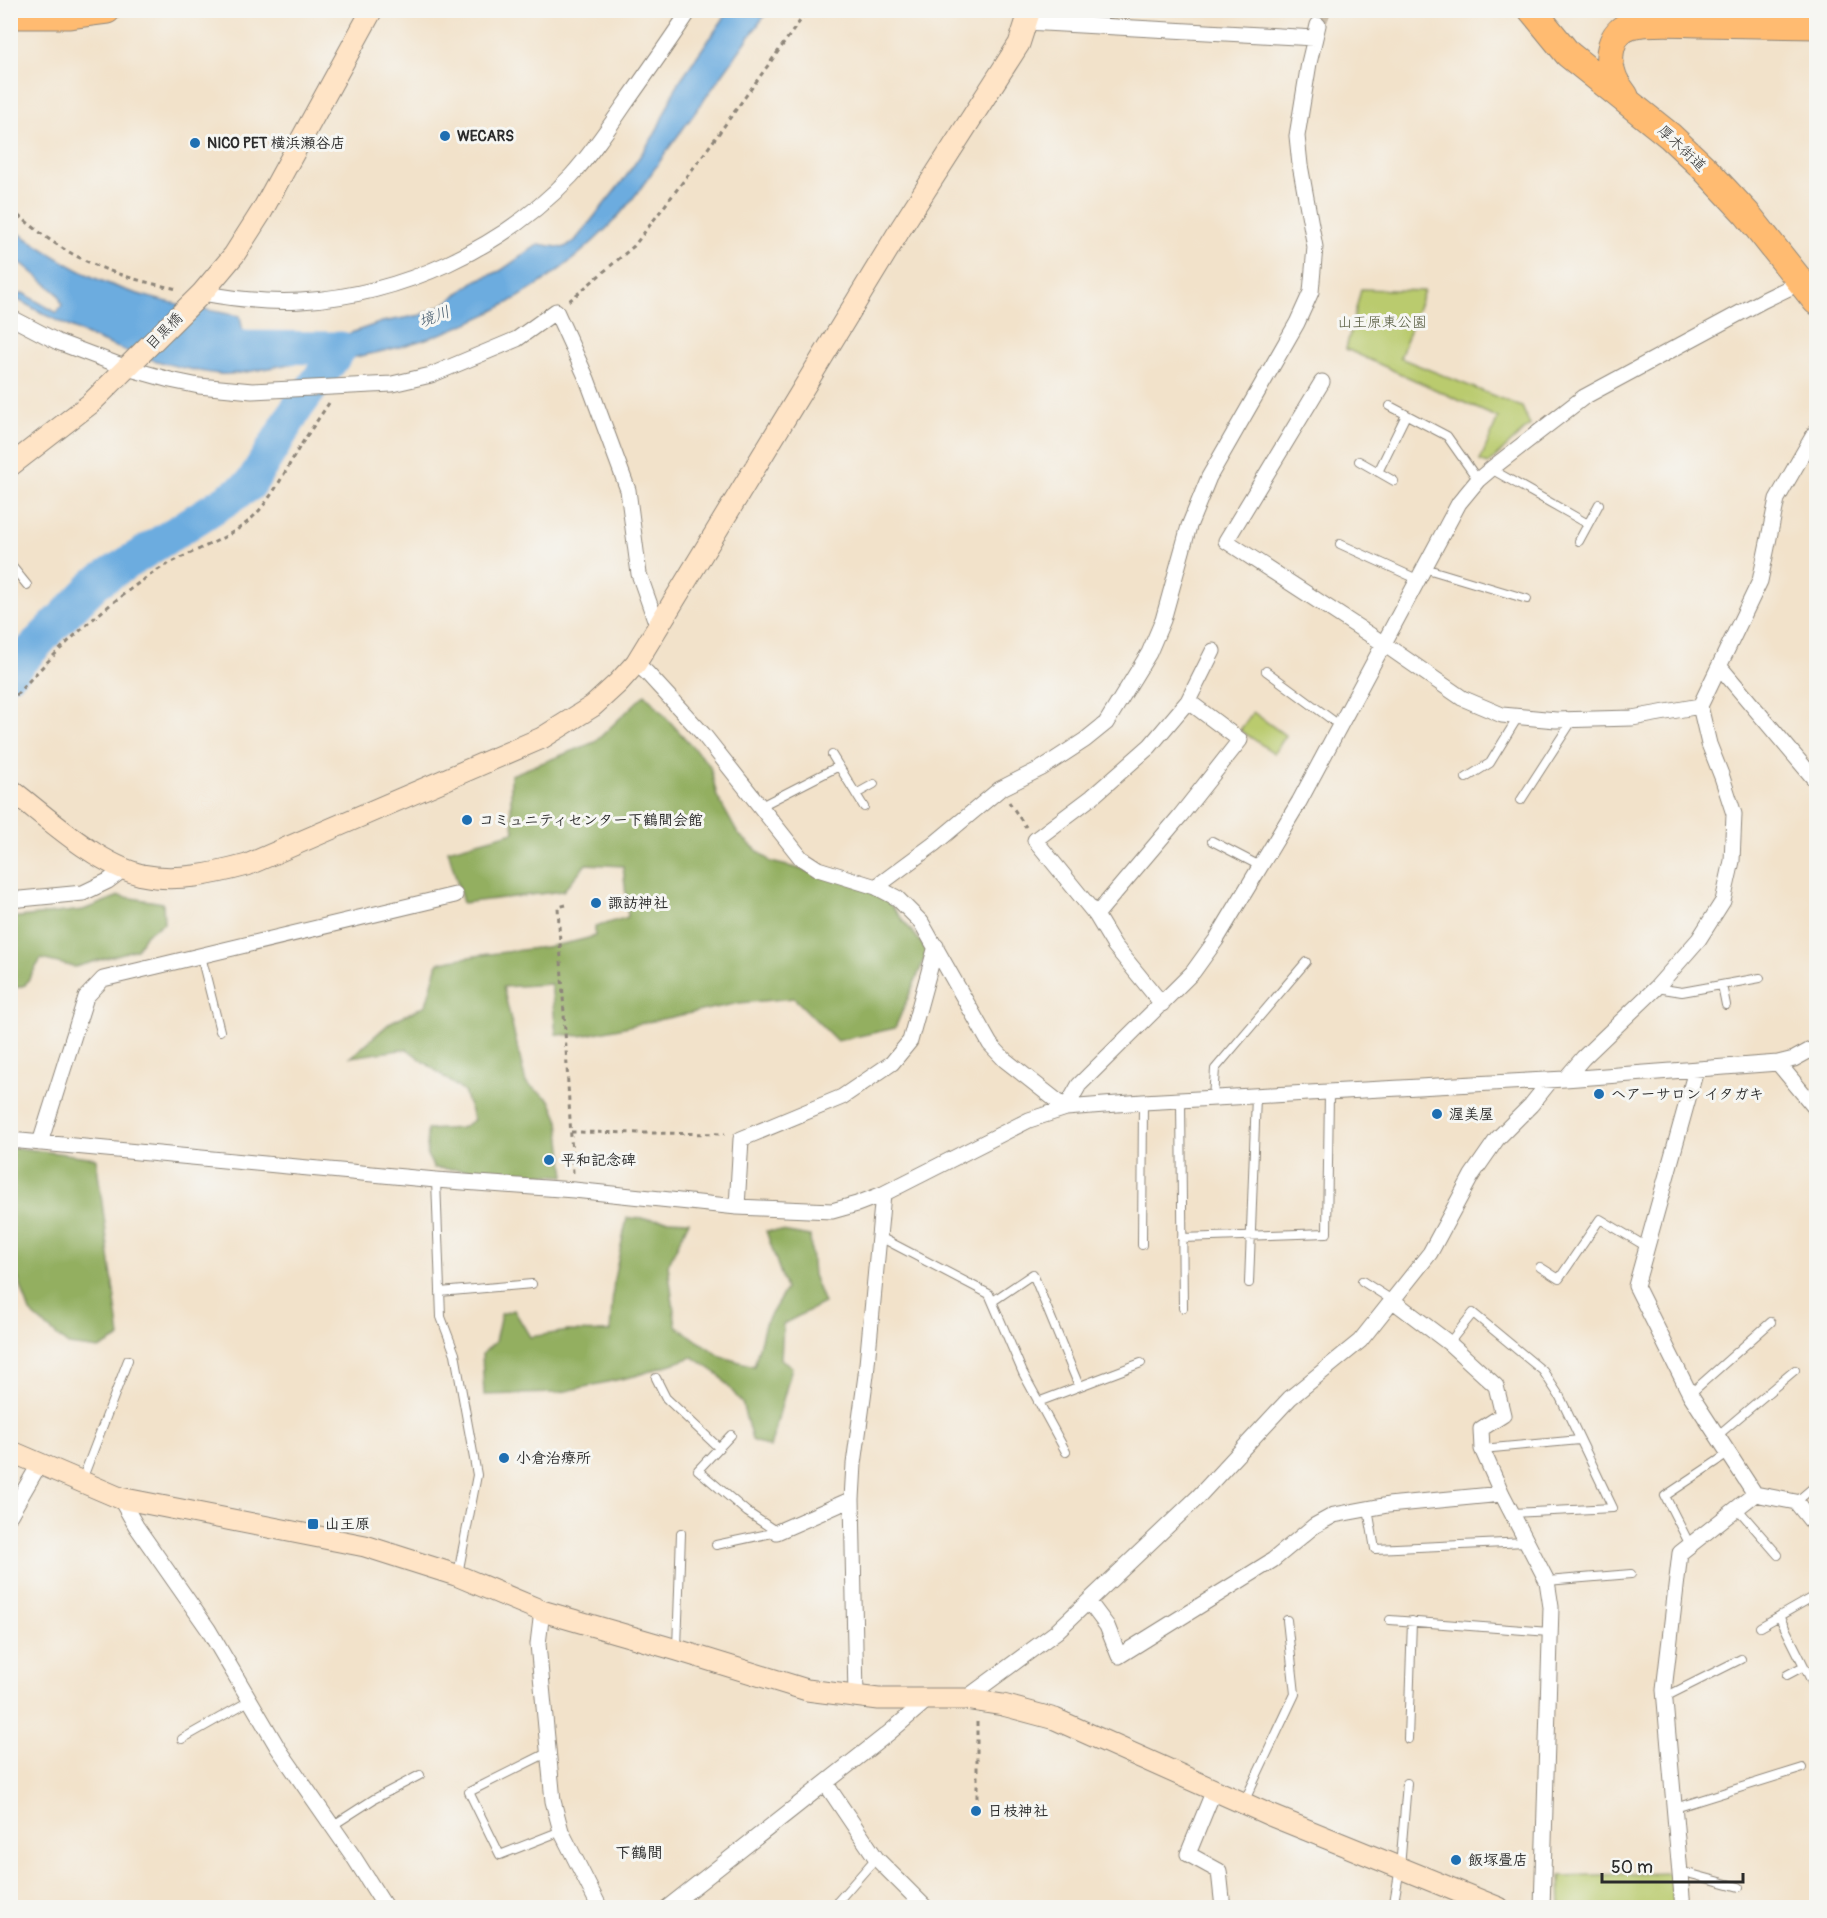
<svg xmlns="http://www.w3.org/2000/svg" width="1827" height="1918" font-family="Pangolin,'Klee One',sans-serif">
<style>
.green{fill:#bacb6e;stroke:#727b4c;stroke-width:1.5}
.forest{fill:#93af61;stroke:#5f6d46;stroke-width:1.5}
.water{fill:#6cacdf;stroke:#4c6c85;stroke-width:1.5}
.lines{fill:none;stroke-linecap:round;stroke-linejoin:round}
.river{stroke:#6cacdf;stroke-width:33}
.street-tunnel{stroke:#cabdaa;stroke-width:15;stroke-dasharray:15 8;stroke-linecap:butt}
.lane-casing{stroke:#8e867a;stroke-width:10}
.street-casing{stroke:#8e867a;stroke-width:17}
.secondary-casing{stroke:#8e867a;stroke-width:23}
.highway-casing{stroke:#8e867a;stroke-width:29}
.path{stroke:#8e867a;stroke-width:3;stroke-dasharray:4.5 4.5;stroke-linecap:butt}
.lane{stroke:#fff;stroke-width:8}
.street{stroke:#fff;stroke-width:15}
.secondary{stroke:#ffe4c6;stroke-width:21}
.highway{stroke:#ffbb71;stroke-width:27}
.poi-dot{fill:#1f6fb2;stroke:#f6f6f2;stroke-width:2}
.labels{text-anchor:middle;stroke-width:6;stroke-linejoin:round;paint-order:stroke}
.poi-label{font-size:15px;font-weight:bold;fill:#2b2b2b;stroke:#f6f6f2;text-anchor:start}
.street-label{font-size:15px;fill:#2b2b2b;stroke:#f6f6f2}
.park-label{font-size:15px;fill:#565b3f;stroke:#f6f6f2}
.water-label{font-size:16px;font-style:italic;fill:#42586a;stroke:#f6f6f2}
.neighbourhood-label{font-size:16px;font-weight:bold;fill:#2b2b2b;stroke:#f6f6f2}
</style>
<rect width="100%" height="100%" fill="#f6f6f2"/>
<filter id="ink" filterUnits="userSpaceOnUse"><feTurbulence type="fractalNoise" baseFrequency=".0167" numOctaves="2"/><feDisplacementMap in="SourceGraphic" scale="12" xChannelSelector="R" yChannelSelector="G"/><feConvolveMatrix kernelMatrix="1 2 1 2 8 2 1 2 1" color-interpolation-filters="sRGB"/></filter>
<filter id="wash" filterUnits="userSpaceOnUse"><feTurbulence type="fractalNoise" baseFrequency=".008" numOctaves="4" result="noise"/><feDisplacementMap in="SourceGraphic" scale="24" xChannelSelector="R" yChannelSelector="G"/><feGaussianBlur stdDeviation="1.35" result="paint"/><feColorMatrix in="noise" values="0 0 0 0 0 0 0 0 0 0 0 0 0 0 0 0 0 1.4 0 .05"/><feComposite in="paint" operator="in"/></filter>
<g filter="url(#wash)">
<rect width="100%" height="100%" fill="#f2e2ca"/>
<path class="green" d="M 1361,289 L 1424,291 L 1400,358 L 1522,407 L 1530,425 L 1488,464 L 1480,461 L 1498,418 L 1346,349 Z
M 1253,712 L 1286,736 L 1274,753 L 1240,730 Z
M 1672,1873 L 1675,1907 L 1561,1907 L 1560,1876 Z"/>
<path class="forest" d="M 645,694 L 710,766 L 717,796 L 738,834 L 771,862 L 876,887 L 928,951 L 895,1028 L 837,1041 L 794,998 L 739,1003 L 581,1036 L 556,1034 L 551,984 L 503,987 L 526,1083 L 550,1100 L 559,1121 L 565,1176 L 434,1168 L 427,1155 L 427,1130 L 461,1128 L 474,1120 L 464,1092 L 407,1049 L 351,1057 L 391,1022 L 426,1005 L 438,963 C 490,950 544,952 595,936 L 595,927 L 628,917 L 623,866 L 586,864 L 563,891 L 463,903 L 448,850 L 514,832 L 511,809 L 511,775 L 595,742 Z
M 119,896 L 163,903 L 164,923 L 146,934 L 137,949 L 75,967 L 41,959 L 25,985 L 11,989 L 11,918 L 83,910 Z
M 11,1147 L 96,1158 L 120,1337 L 99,1349 L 68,1345 L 30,1312 L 11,1258 Z
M 627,1218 L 689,1221 L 668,1265 L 676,1326 L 722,1357 L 754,1366 L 765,1324 L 786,1289 L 766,1231 L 782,1231 L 810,1236 L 813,1275 L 824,1303 L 783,1324 L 781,1359 L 792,1367 L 770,1448 L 752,1440 L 742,1403 L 719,1375 L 693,1357 L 635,1376 L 557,1393 L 484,1395 L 482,1354 L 495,1342 L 501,1314 L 514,1310 L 530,1337 L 568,1331 L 610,1332 L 614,1279 Z"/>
<path class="water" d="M 729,11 L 768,11 C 736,55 704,101 671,145 C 651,174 631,204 606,229 C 537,298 452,339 356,357 C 338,360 319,359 301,362 C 280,365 238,376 219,374 C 145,365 77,333 13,297 L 23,293 L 57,313 L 62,305 L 58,294 L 25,266 L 18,261 L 11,262 L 10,228 C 40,246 70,268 102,281 C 145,300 193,307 240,316 L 243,332 L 256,353 L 328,341 L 382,322 L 421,315 L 443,305 L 475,281 L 500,271 L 539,244 L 563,248 L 574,242 L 625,178 L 655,134 L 678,83 Z"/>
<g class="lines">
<path class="river" d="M 210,343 L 245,347 L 335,348
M 10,673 L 44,636 L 96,583 L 250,485 L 297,408 L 341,348"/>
</g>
</g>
<g filter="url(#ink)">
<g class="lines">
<path class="street-tunnel" d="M 1318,25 L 1324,10"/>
<defs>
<path id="lane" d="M 1390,406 L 1447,436 L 1478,480
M 1359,461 L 1394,481
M 1491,469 L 1588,524
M 1378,472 L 1406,415
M 1579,541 L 1599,504
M 1340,544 L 1417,579
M 10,564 L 27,585
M 1424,568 L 1527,599
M 1266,671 L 1339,725
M 832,755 L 864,807
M 1466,778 L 1490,763 L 1518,717
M 856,794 L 874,784
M 1521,800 L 1572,721
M 761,806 L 839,766
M 1212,841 L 1260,866
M 201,956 L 220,1031
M 1722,985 L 1726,1005
M 1657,988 L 1682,992 L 1760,978
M 1213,1098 L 1215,1069 L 1306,962
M 1181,1101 L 1183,1308
M 436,1180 L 441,1317 L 455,1354 L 477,1475 L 458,1574
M 880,1237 L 989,1294 L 1023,1373 L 1066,1452
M 1182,1238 L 1327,1233 L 1329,1093
M 1142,1245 L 1143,1102
M 1540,1267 L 1559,1279 L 1600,1219 L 1647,1247
M 1362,1281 L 1392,1300
M 1249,1283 L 1256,1096
M 440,1292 L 532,1284
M 993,1301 L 1033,1274 L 1079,1386
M 1449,1343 L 1473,1313 L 1543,1371 L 1560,1397 L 1613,1508 L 1512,1513
M 656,1378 L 666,1398 L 719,1448
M 1690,1394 L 1771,1322
M 1038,1402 L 1141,1363
M 731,1435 L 698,1470 L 747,1512 L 777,1532
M 1717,1436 L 1795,1370
M 1482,1449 L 1580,1440
M 82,1480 L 128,1360
M 1796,1502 L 1816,1485
M 1737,1508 L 1778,1555
M 1368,1509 L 1375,1549 L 1526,1542
M 716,1545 L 777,1532
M 1690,1545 L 1665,1496 L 1728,1454
M 1547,1581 L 1631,1574
M 1779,1616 L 1813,1684
M 1390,1620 L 1549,1632
M 1760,1627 L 1816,1595
M 677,1648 L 681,1533
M 1787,1675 L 1804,1666
M 1665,1697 L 1741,1659
M 182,1739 L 249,1701
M 1408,1739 L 1412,1621
M 549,1752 L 469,1792 L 500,1855 L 561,1831
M 1244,1802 L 1295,1694 L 1287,1620
M 1675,1808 L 1803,1768
M 332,1826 L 374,1799 L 420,1775
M 1680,1871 L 1739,1887
M 832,1908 L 876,1858
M 1393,1908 L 1400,1868 L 1407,1783"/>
<path id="street" d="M 1026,22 L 1315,38
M 202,293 C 234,299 268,303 301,301 C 401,295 502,249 571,176 C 591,154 608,129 625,104 C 647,73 669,42 690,10
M 10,317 L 58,342 L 127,368 L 170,380 L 199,386 L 252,391 L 392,384 L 431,375 L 517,339 L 556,311 L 587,379 L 628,490 L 639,574 L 658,628
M 1322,382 L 1226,541 L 1384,644 L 1462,698 L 1502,715 L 1556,720 L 1632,718 L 1700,706
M 636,663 L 647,673 L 703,734 L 801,858 L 818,869 L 876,887 L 897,898 L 921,922 L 990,1044 L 1005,1060 L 1066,1108 L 1079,1085 L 1193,972 L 1216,940 L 1299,802 L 1459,503 L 1478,480 L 1491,469 L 1584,397 L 1764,300 L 1801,282
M 1720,667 L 1816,781
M 876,887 L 934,844 L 1000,789 L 1042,768 L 1085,740 L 1106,723 L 1149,653 L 1163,620 L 1189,526 L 1209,477 L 1297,323 L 1311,292 L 1315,247 L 1300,165 L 1297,136 L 1309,63 L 1318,25
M 10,900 L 83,893 L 108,881 L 124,869
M 1096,915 L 1180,816 L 1240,740 L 1188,701
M 1162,1004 L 1114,945 L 1096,915 L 1035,840 L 1092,797 L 1150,746 L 1188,701 L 1213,651
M 1778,1063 L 1816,1109
M 1696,1070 L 1636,1286 L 1690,1394 L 1755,1494 L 1796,1502 L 1816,1527
M 1565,1079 L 1583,1058 L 1656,988 L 1699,939 L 1723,901 L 1732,861 L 1734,814 L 1722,777 L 1709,744 L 1700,706 L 1760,581 L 1777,499 L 1816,431
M 10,1140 L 436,1180 L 574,1190 L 737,1207 L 832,1211 L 857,1204 L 883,1194 L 1029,1120 L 1066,1108 L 1143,1102 L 1565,1079 L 1778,1063 L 1794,1059 L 1816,1047
M 40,1143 L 86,997 L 103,979 L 455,895
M 737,1207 L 741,1139 L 842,1097 L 892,1063 L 910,1041 L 936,946
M 1392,1300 L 1449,1343 L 1496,1386 L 1503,1415 L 1481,1429 L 1482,1449 L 1502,1494 L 1547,1581 L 1551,1607 L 1542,1908
M 120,1498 L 136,1526 L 208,1629 L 278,1748 L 353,1856 L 386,1908
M 10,1515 L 40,1463
M 777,1532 L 852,1499
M 1089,1602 L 1107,1626 L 1119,1656 L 1273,1560 L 1314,1526 L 1334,1515 L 1388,1505 L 1502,1494
M 542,1611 L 538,1644 L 553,1801 L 561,1831 L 600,1908
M 856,1697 L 852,1499 L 854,1464 L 866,1375 L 883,1194
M 965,1699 L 1056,1632 L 1197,1498 L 1290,1398 L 1360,1341 L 1430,1253 L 1472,1175 L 1497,1139 L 1531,1105 L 1551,1080
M 826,1784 L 876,1858 L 926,1908
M 1214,1790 L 1188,1854 L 1219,1871 L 1223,1908
M 667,1908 L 890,1732 L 927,1700
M 1683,1908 L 1664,1690 L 1680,1553 L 1755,1494"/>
<path id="secondary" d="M 10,466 L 90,404 L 202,293 L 234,255 L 262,211 L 372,10
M 10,789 C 47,817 96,864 142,875 C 176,882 214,874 247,865 L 542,738 L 593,706 L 618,683 L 636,663 L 901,228 L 1019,44 L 1030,10
M 10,1451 L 120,1498 L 365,1546 L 456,1575 L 542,1611 L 677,1650 L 807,1690 L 878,1699 L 965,1699 L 1003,1705 L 1055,1719 L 1270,1815 L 1499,1908"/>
<path id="highway" d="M 1532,10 L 1568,54 L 1670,136 L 1704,168 L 1747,214 L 1816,301
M 10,15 L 68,15 L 107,10
M 1683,18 L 1701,23 L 1816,25
M 1625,96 C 1621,90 1615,83 1613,76 C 1606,58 1610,31 1631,25 C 1651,20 1681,23 1701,23"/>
</defs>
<use href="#lane" class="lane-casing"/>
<use href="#street" class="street-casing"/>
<use href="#secondary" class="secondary-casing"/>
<use href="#highway" class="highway-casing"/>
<path class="path" d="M 10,211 C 27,220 40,234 56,244 C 92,268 135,281 178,289
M 569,301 L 634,246 L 701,158 L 808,10
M 10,702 C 52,654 100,609 153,573 C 184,552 231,541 256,514 C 272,497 284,474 296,453 C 306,436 318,420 329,403
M 1009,802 L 1026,827
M 566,905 L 558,907 L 573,1173
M 571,1132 L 725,1134
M 977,1798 L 977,1722"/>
<use href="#lane" class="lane"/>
<use href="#street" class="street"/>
<use href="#secondary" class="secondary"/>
<use href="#highway" class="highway"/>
</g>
</g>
<g class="poi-dot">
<circle cx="445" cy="136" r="6"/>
<circle cx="195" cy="143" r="6"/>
<circle cx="467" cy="820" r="6"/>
<circle cx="596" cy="903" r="6"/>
<circle cx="1599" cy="1094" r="6"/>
<circle cx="1437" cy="1114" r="6"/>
<circle cx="549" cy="1160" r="6"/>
<circle cx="504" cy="1458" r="6"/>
<rect x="307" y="1518" width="12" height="12" rx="3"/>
<circle cx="976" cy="1811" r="6"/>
<circle cx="1456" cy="1860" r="6"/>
</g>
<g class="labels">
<g class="poi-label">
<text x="457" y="141">WECARS</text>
<text x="207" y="148">NICO PET 横浜瀬谷店</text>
<text x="479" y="825">コミュニティセンター下鶴間会館</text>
<text x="608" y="908">諏訪神社</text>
<text x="1611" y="1099">ヘアーサロン イタガキ</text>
<text x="1449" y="1119">渥美屋</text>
<text x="561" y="1165">平和記念碑</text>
<text x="516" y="1463">小倉治療所</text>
<text x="325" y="1529">山王原</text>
<text x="988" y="1816">日枝神社</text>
<text x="1468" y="1865">飯塚畳店</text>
</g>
<g class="street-label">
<text transform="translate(1682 148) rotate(43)" y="5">厚木街道</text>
<text transform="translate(164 331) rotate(-45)" y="5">目黒橋</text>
</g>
<g class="park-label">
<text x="1382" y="327">山王原東公園</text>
</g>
<g class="water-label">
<text transform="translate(434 316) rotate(-21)" y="6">境川</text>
</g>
<g class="neighbourhood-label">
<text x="639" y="1858">下鶴間</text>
</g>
</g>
<rect width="1827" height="1918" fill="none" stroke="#f6f6f2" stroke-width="36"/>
<path d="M1602 1873v9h141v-9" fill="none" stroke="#2b2b2b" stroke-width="3"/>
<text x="1611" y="1873" font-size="18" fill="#2b2b2b" stroke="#f6f6f2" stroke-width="4.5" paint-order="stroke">50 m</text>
</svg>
